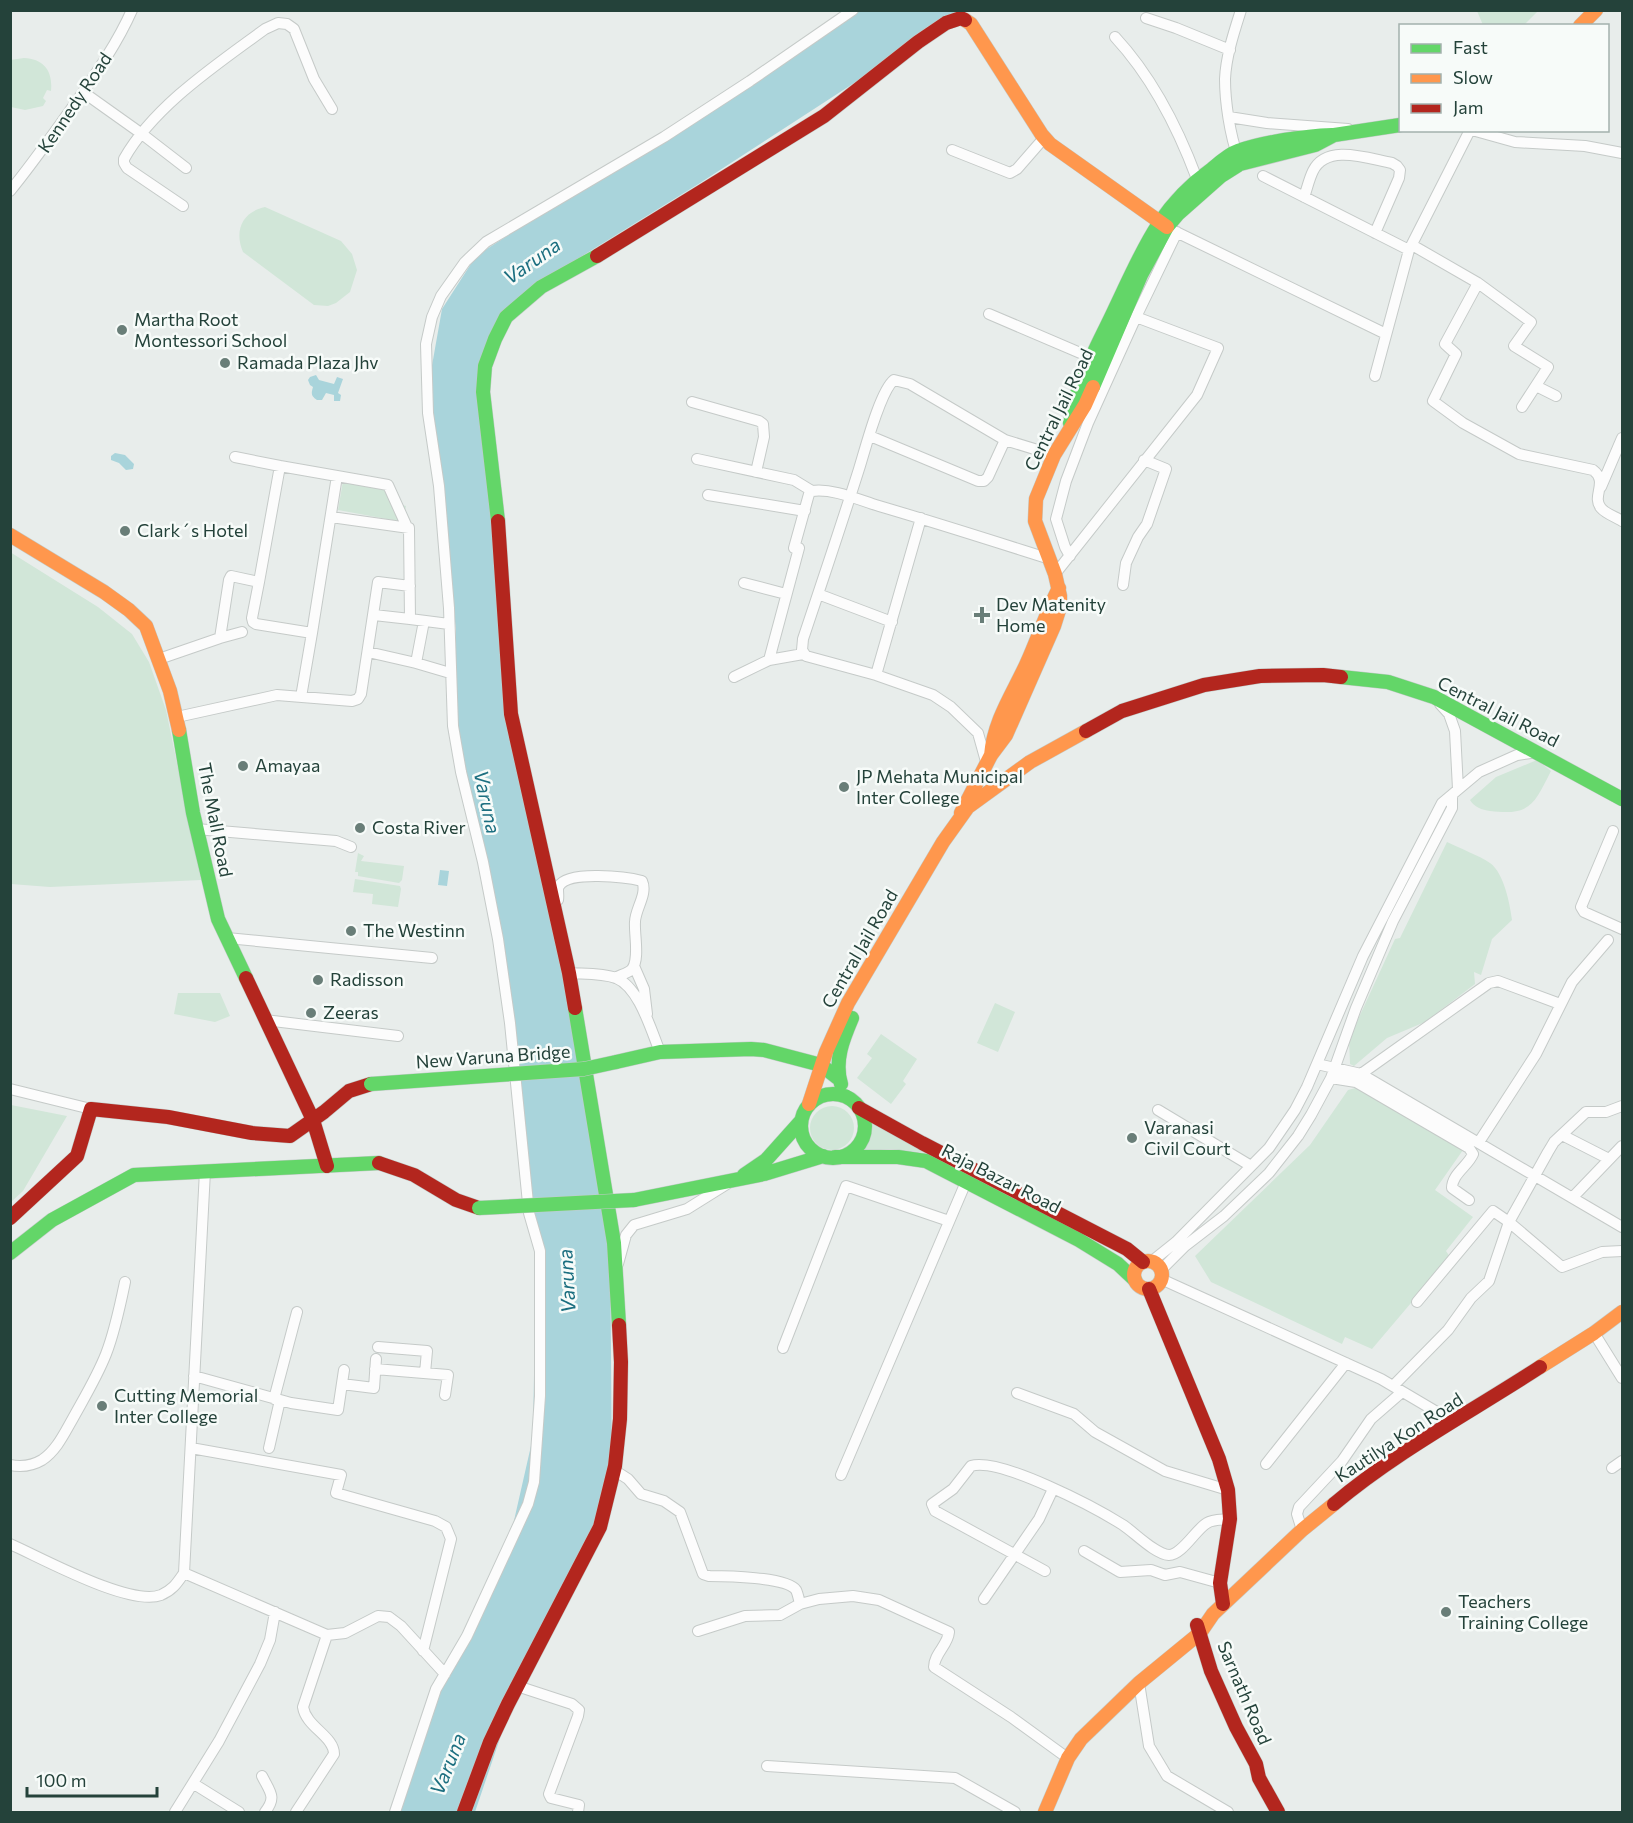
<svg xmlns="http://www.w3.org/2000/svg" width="1633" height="1823" font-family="Commissioner,sans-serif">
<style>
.green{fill:#d1e6d8}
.water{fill:#a9d4db}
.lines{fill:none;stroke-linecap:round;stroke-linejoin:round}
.street-casing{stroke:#c5cac8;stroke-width:12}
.fast-casing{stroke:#c3cbc8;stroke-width:15}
.slow-casing{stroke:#c3cbc8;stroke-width:15}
.jam-casing{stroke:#c3cbc8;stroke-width:15}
.street{stroke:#fcfcfc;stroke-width:10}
.fast{stroke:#63d668;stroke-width:14}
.slow{stroke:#ff974d;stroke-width:14}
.jam{stroke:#b3261e;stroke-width:14}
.fast-bridge-casing{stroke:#c3ccc9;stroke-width:15;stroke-linecap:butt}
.fast-bridge{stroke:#63d668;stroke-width:14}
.poi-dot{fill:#697e78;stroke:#f7fbf9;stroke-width:2}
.labels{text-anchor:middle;stroke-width:5;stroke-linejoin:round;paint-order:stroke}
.street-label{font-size:18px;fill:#24423a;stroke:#f7fbf9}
.poi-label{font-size:18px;fill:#24423a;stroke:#f7fbf9;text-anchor:start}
.water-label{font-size:20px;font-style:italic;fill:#1c6f80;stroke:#f7fbf9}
</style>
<rect width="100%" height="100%" fill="#e8edeb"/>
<path class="green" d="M 1477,11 L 1538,11 L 1523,26 L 1483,25 Z
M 24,58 C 44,59 53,71 51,91 L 47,90 L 43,98 L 46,101 L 43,106 L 25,110 L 11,107 L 10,60 Z
M 265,207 L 341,241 L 352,254 L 357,270 L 350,292 L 336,303 L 328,306 L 314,305 L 243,252 C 234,231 242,212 265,207 Z
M 343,481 L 391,490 L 398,504 L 406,506 L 403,522 L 338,510 Z
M 10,552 L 98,607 L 132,634 L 149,662 L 166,710 L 201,880 L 50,887 L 11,884 Z
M 1537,760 L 1551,771 C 1534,804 1531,816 1490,811 C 1482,810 1474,807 1470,800 L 1496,777 Z
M 1447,842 C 1461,849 1478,855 1490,863 C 1504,873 1510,904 1512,920 L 1492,939 L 1481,975 L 1474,972 L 1475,984 L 1425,1022 L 1387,1038 L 1354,1066 L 1350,1064 L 1349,1039 L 1395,939 L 1400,938 Z
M 358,853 L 364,856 L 361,861 L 404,866 L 402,880 L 399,883 L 358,876 L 358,872 L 355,872 Z
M 355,879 L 400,886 L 401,889 L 398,907 L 372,904 L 373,894 L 353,892 Z
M 178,993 L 220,993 L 230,1016 L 215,1022 L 174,1014 Z
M 995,1003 L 1015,1012 L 998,1052 L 977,1043 Z
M 881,1034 L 917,1059 L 903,1081 L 906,1084 L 891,1104 L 857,1078 L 872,1058 L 867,1054 Z
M 1359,1087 L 1463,1150 L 1435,1190 L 1473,1217 L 1446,1251 L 1450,1257 L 1372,1349 L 1345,1337 L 1342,1344 L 1211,1282 L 1195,1256 L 1310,1145 L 1348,1090 Z
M 11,1105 L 67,1116 L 23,1191 L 11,1202 Z
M810 1128a22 22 0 1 1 44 0a22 22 0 1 1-44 0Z
M 868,1121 L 928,1153 L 890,1149 L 860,1152 C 867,1141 869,1134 868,1121 Z"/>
<path class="water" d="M 860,11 L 965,11 L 700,183 L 545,279 L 493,337 L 479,378 L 498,491 L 526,802 L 573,1022 L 610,1223 L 612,1479 L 581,1578 L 516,1691 L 475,1812 L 396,1812 L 443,1684 L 513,1525 L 533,1437 L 536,1253 L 529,1158 L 516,1038 L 459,745 L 453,675 L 456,629 L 425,405 L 442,309 L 476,256 L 782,57 Z
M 316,375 L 319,380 L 334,384 L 337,377 L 343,379 L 338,393 L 341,395 L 340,401 L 334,401 L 334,395 L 326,393 L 322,400 L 317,400 C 311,396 311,394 313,387 L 310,385 L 308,380 L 310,377 Z
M 115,453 L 125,455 L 134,464 L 133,469 L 126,470 L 119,463 L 111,460 L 111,456 Z
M 440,870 L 449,871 L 447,886 L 438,885 Z"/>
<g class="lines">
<defs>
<path id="street" d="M 1146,18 L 1176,28 L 1230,50
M 1115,37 C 1153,78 1178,128 1197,179
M 83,92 L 142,134 L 186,168
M 1229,117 L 1267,123 L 1348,129
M 1472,130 L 1515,142 L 1585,146 L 1622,153
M 952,150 L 1010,173 L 1017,169 L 1044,138
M 1238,157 C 1230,135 1225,102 1225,79 C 1226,56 1234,32 1241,10
M 1263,176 L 1409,250
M 10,191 C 33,163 53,134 74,105 C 95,75 117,44 132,10
M 1304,197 C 1307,189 1309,179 1313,171 C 1327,143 1369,159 1392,163 L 1397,166 L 1400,170 L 1399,178 L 1375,233
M 183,206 L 127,168 L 124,163 L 124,159 C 154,106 216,65 265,29 L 278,23 L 287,24 L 294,29 L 314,79 L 332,109
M 1170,229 L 1386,334
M 1412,245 L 1478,283 L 1531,322 L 1514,346 L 1548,367 L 1522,407
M 1478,283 L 1445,344 L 1456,354 L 1433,401 L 1463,423 L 1519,454 L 1593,470 C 1609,482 1591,496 1601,508 C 1606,514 1616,517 1622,521
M 989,314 L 1092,358
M 1375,376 L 1409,250 L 1470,130
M 1536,386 L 1556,396
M 692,402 L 759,421 L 763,424 L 764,437 L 756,472
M 870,436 L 978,481 L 984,481 L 988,477 L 1005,440
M 697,459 L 794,480 L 812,491
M 337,476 L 388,485 L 407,527
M 1601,487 L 1622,438
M 708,495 L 805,511
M 331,517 L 409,528 L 410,619 L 449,624
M 794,548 L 809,494 L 812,491 C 833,488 859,500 879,506 C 937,523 993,541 1050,559
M 1070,556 L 1065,547 L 1056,519 L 1066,481 L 1088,423 L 1136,317
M 1055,574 L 1197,395 L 1218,348 L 1136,317 L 1177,232
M 259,582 L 252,618 L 253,622 L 256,624 L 312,633 L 337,476 L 280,466
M 744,583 L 786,594
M 1123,585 L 1126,563 L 1138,537 L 1147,524 L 1166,469 L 1144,460
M 818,594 L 892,622
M 374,615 L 410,619
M 220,638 L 242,632
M 368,652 L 416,663 L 450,673
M 159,659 L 220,638 L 229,580 L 231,576 L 259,582 L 280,466 L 235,457
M 769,660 L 799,548
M 416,663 L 424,621
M 876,675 L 921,518
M 734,677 L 769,660 L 803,654
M 301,697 L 312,633
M 1440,704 L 1449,714 L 1455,731 L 1458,789
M 177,717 L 277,695 L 352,701 L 358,699 L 361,694 L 378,582 L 410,586
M 987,765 L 978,733 L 951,707 L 933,695 L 876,675 L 806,656 L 802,650 L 803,639 C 822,582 841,526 859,469 C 865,450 880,391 894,380 L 910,384 L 1005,440 L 1054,455
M 196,829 L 336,841 L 351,847
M 1613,831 L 1581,907 L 1584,912 L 1622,929
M 552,902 L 558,900 C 559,896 557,889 559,886 C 568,870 627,877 642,881 C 648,894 635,909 635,922 C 634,934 640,959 632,969 C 629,973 620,975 615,978
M 227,938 L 432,958
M 634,966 L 644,989 L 647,1014
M 569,973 C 584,974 602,973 616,978 C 639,987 651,1030 660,1052
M 265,1020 L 398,1036
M 1317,1064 L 1361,1074 L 1622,1227
M 1361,1074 L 1489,983 L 1498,981 L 1506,984 L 1560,1004
M 1331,1078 L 1356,1082 L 1469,1148 L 1473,1154 C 1468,1166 1452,1174 1452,1188 L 1469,1200
M 10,1089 L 91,1109
M 1158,1110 L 1251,1166
M 1562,1135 L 1609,1159
M 1479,1142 L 1536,1054 L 1572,982 L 1608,940
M 1573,1197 L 1622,1146
M 1151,1262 L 1176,1242 L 1269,1148 L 1295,1110 L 1307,1087 L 1363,956 L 1442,803 L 1479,772 L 1517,755 L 1538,752
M 618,1264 L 626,1235 L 634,1225 L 687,1209 L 727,1184
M 1161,1270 L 1185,1246 L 1224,1216 L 1269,1173 L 1298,1136 L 1311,1115 L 1331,1078 L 1356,1008 L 1393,921 L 1452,808 L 1452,795
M 1161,1279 L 1381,1379 L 1452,1421
M 1417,1302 L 1493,1211 L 1509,1222 L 1562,1267 L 1602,1252 L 1622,1251
M 1594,1333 L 1622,1378
M 378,1347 L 427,1351 L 425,1373
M 783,1348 L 846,1186 L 949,1221
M 375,1369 L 448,1375 L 445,1395
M 194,1376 L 291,1403 L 338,1410 L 344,1370
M 342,1384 L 374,1388 L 376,1359
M 1393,1386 L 1448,1330 L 1471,1298 L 1489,1281 L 1509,1222 L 1548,1152 L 1554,1142 L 1586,1112 L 1606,1112 L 1622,1106
M 1017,1393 L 1074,1414 L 1095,1432 L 1165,1471 L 1228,1490
M 274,1399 L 297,1312
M 191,1448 L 341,1475 L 336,1493 L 435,1521 L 446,1527 L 451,1539 L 423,1651
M 269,1448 L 280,1400
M 1266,1464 L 1346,1363
M 10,1465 C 21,1467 32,1466 42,1460 C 56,1451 64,1434 72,1420 C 84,1398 97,1377 106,1354 C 115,1331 120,1306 125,1282
M 1612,1468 L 1622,1461
M 614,1470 L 628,1479 L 641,1494 L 664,1501 L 680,1512 L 703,1574 L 709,1576 C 725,1576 787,1577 796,1590 C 798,1594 799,1600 800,1604
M 841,1475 L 966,1182
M 1302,1530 L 1297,1514 L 1299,1507 L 1342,1461 L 1371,1419 L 1402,1392
M 10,1544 C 42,1558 130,1607 161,1595 C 173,1590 177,1583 184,1573 L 205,1171
M 1084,1551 L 1120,1572 L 1151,1570 L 1165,1575 L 1180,1572 L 1220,1583
M 1045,1571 L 935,1511 L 932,1504 L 953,1489 L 971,1466 C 1000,1457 1096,1508 1123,1525 C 1135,1533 1155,1554 1169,1555 C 1182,1555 1196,1529 1207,1523 C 1213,1519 1223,1520 1230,1519
M 184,1573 L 327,1635 L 345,1633 L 378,1616 L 389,1617 L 401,1626 L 445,1674
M 984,1599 L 1039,1519 L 1053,1489
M 698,1631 L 745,1616 L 780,1615 L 800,1604 L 819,1599 L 853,1596 L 879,1600 L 949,1632 C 948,1645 934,1654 934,1667 L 1011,1717 L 1062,1754
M 1139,1683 L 1149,1746 L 1167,1776 L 1228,1812
M 517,1686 L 572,1704 L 579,1710 L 578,1716 L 549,1794 L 551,1798 L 579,1805 L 578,1812
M 767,1766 L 955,1778 L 1015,1812
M 262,1776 C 270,1792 277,1797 265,1812
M 194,1784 L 239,1812
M 175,1812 L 219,1741 L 260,1664 L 270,1640 L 275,1612
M 296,1812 L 334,1754 C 334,1736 306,1727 303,1707 L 327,1635
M 395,1812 L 436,1689 L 467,1636 L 528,1504 L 534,1482 L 540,1396 L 540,1251 L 529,1213 L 510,1023 L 498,939 L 483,862 L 461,772 L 453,726 L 449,608 L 439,486 L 428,413 L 426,344 L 432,317 L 441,296 L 465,262 L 486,242 L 664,137 L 750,81 L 853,10"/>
<path id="fast" d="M 1093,387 L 1141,275 L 1167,227 L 1178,214 L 1221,176 L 1240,164 L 1315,145 L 1334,135 L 1400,125
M 1070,423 C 1076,383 1096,349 1113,313 C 1141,255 1157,208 1212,169 C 1219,163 1229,154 1238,151 C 1264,142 1304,136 1332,135
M 498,521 L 483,392 L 485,366 L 495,339 L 506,317 L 541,287 L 597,256
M 1341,677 L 1388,682 L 1434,697 L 1622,799
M 179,730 L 193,813 L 218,919 L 246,978
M 575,1008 L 614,1243 L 619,1325
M 616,1062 L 660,1052 L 751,1049 L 764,1050 L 821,1065 L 839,1079
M 841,1084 C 834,1061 843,1039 852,1018
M801 1126a32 32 0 1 1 64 0a32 32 0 1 1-64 0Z
M 835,1157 L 898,1157 L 926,1161 L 1079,1240 L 1118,1264 L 1135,1280
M 744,1175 L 766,1160 L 801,1121
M 634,1200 L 764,1174 L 823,1156
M 10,1253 L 52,1220 L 134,1175 L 379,1163"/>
<path id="slow" d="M 965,20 L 971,24 L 1042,135 L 1050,144 L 1167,227
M 1580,26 L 1596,10
M 10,535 L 104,592 L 129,610 L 146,626 L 170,691 L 179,730
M 991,755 C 994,721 1012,695 1026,665 C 1038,639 1046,613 1059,588
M 961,813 L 991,755 L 1006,735 L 1054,626 L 1060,607 L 1060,596 L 1055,574 L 1035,521 L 1036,499 L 1054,455 L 1085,405 L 1093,387
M 809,1104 L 826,1052 L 848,1003 L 943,842 L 968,807 L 1030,762 L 1086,731
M1134 1275a14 14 0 1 1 28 0a14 14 0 1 1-28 0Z
M 1540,1367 L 1594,1333 L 1622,1312
M 1045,1812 L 1068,1758 L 1081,1739 L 1139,1683 L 1200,1633 L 1213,1614 L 1302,1530 L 1334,1504"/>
<path id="jam" d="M 597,256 L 824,116 L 918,42 L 946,23 L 961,18 L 965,20
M 498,521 L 511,714 L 569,973 L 575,1008
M 1086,731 L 1122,711 L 1204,685 L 1260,676 L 1323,675 L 1341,677
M 246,978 L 313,1120 L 327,1166
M 859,1108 L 922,1143 L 1127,1249 L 1143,1262
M 379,1163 L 414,1175 L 456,1200 L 479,1208
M 10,1218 L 77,1156 L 91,1109 L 168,1117 L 252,1133 L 290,1136 L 324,1112 L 349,1091 L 371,1084
M 1149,1289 L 1219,1459 L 1228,1490 L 1230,1519 L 1220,1583 L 1223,1604
M 1334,1504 C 1397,1451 1471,1412 1540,1367
M 1197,1625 L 1211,1671 L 1236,1727 L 1256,1764 L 1259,1778 L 1278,1812
M 464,1812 L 490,1742 L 508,1704 L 600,1527 L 615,1466 L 620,1419 L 621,1362 L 619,1325"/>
</defs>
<use href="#street" class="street-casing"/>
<use href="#fast" class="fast-casing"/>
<use href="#slow" class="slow-casing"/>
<use href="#jam" class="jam-casing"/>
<use href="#street" class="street"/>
<use href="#fast" class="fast"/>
<use href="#slow" class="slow"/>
<use href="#jam" class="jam"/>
<defs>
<path id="fast-bridge" d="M 371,1084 L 584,1069 L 616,1062
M 479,1208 L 634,1200"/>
</defs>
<use href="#fast-bridge" class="fast-bridge-casing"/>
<use href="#fast-bridge" class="fast-bridge"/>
</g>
<g class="poi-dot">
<circle cx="122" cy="330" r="6"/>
<circle cx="225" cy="363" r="6"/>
<circle cx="125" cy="531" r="6"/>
<path d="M979 606h6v6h6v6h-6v6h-6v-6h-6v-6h6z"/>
<circle cx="243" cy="766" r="6"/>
<circle cx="844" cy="787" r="6"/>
<circle cx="360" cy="828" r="6"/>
<circle cx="351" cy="931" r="6"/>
<circle cx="318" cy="980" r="6"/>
<circle cx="311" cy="1013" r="6"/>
<circle cx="1132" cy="1138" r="6"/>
<circle cx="102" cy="1406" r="6"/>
<circle cx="1446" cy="1612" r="6"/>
</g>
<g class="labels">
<g class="street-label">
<text transform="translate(75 103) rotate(-56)" y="6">Kennedy Road</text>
<text transform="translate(1059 410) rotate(-64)" y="6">Central Jail Road</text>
<text transform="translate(1498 712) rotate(27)" y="6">Central Jail Road</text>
<text transform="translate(215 820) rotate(79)" y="6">The Mall Road</text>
<text transform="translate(860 949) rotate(-60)" y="6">Central Jail Road</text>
<text transform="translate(493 1057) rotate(-4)" y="6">New Varuna Bridge</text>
<text transform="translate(1001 1179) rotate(27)" y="6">Raja Bazar Road</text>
<text transform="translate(1399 1438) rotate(-33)" y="6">Kautilya Kon Road</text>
<text transform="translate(1244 1693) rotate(67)" y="6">Sarnath Road</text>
</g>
<g class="poi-label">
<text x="134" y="326">Martha Root<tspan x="134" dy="21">Montessori School</tspan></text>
<text x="237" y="369">Ramada Plaza Jhv</text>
<text x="137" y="537">Clark´s Hotel</text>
<text x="996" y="611">Dev Matenity<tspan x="996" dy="21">Home</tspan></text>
<text x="255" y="772">Amayaa</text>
<text x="856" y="783">JP Mehata Municipal<tspan x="856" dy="21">Inter College</tspan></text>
<text x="372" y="834">Costa River</text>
<text x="363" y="937">The Westinn</text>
<text x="330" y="986">Radisson</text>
<text x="323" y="1019">Zeeras</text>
<text x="1144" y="1134">Varanasi<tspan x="1144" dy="21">Civil Court</tspan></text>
<text x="114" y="1402">Cutting Memorial<tspan x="114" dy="21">Inter College</tspan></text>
<text x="1458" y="1608">Teachers<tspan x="1458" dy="21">Training College</tspan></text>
</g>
<g class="water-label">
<text transform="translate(532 261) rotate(-35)" y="7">Varuna</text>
<text transform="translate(487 802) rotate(78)" y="7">Varuna</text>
<text transform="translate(567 1281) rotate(-93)" y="7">Varuna</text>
<text transform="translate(448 1764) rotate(-68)" y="7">Varuna</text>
</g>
</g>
<rect width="1633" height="1823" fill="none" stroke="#24423a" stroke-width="24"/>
<rect x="1399" y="24" width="210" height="108" fill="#f7fbf9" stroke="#a3b1ad" stroke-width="1.5"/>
<rect x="1411" y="44" width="30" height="9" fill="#63d668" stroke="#a3b1ad" stroke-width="1.5"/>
<text x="1453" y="54" font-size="18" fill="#24423a">Fast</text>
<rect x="1411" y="74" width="30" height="9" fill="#ff974d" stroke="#a3b1ad" stroke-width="1.5"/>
<text x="1453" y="84" font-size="18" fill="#24423a">Slow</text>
<rect x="1411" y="104" width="30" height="9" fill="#b3261e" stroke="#a3b1ad" stroke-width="1.5"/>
<text x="1453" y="114" font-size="18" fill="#24423a">Jam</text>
<path d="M27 1787v9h130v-9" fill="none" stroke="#24423a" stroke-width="3"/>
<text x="36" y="1787" font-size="18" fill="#24423a" stroke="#f7fbf9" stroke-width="4.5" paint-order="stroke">100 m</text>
</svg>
